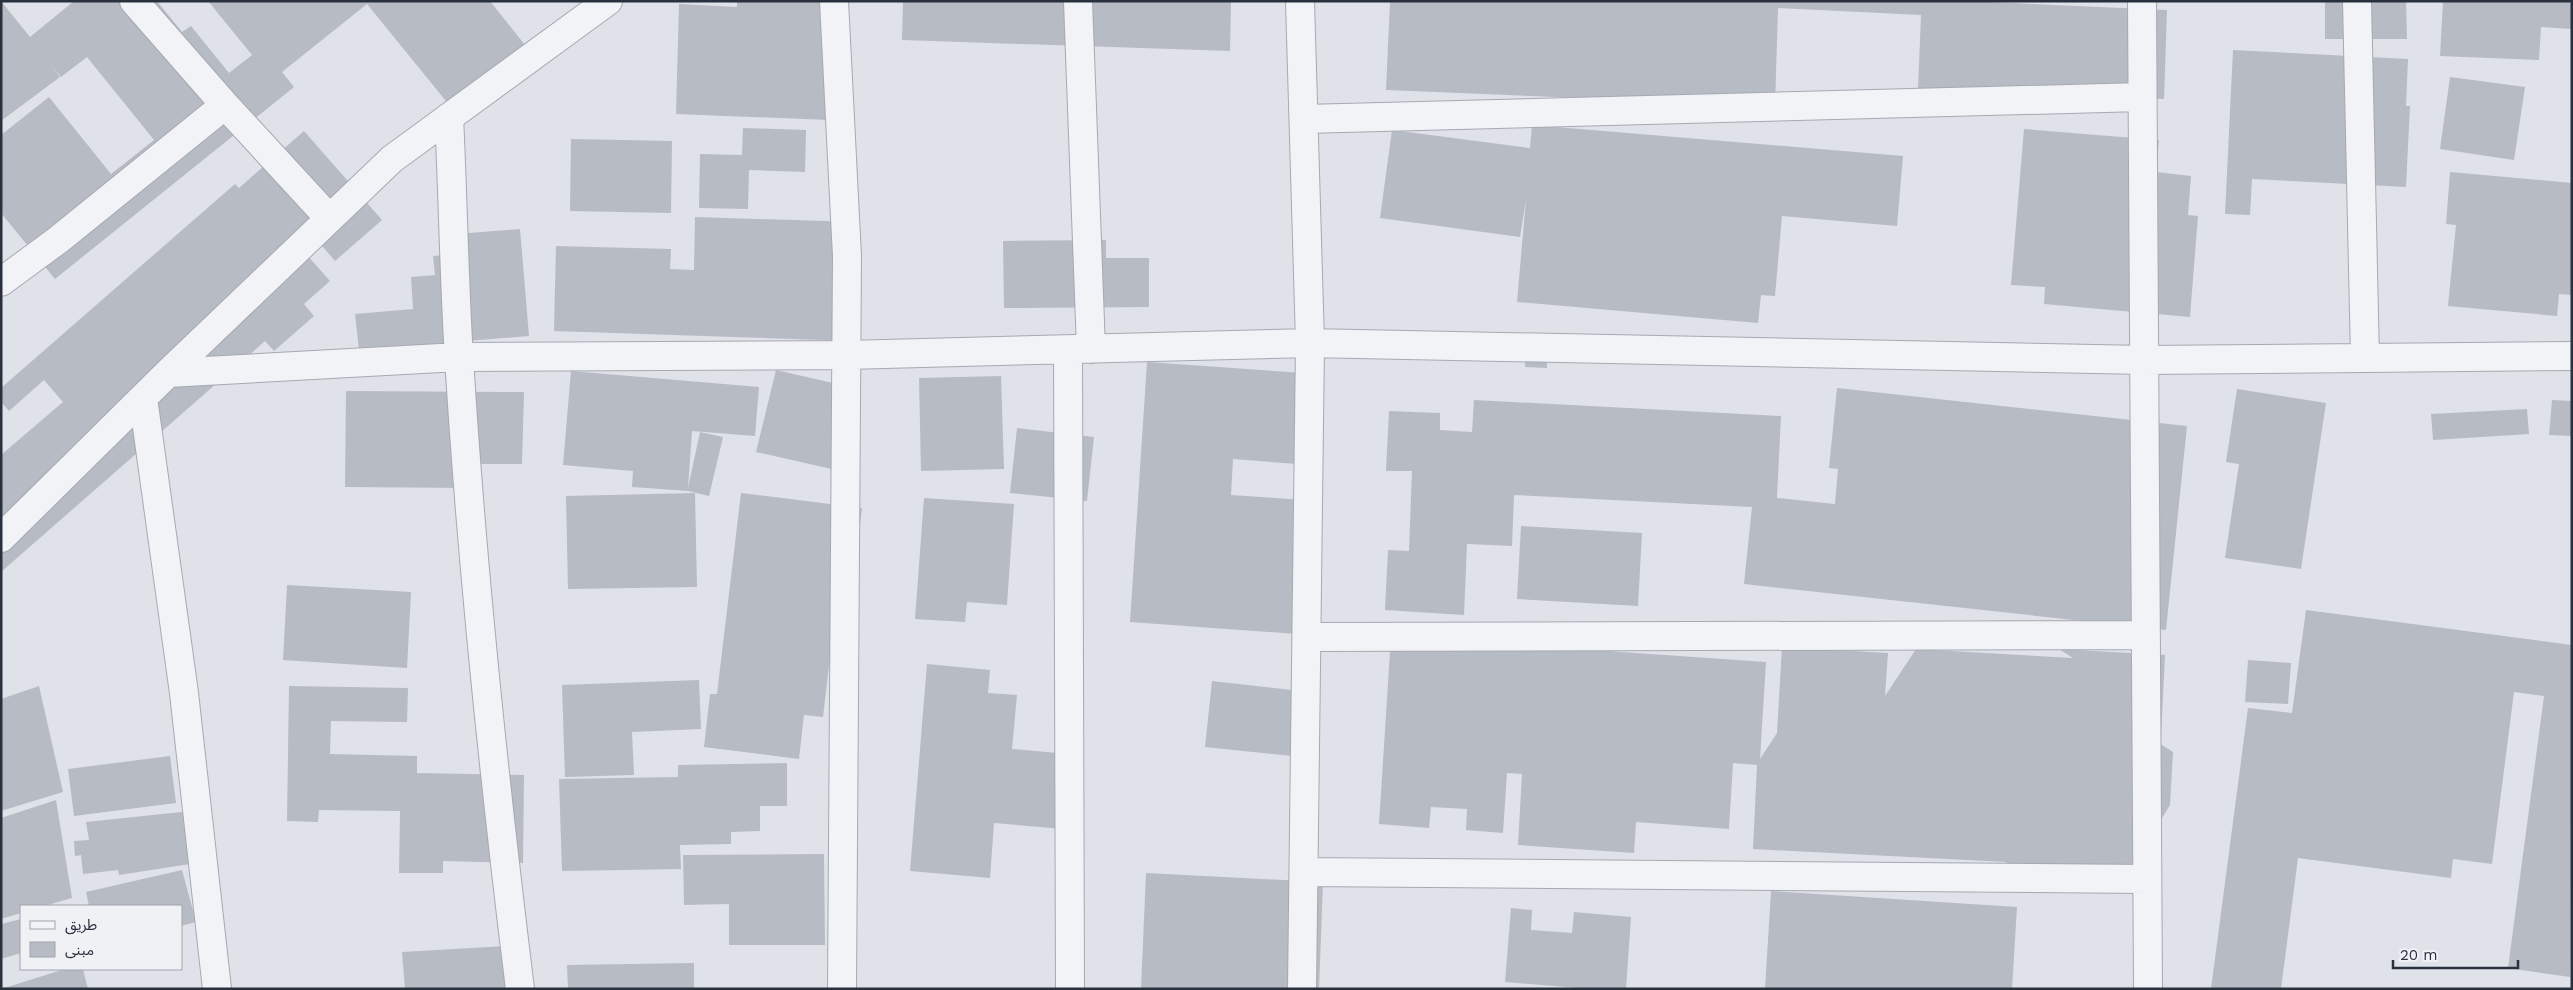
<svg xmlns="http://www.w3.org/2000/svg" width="2573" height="990" font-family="'Work Sans','Noto Sans Arabic',sans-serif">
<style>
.building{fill:#b7bbc4}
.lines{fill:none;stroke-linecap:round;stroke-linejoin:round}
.minor-casing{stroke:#a5a9b2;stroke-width:30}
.minor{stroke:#f2f3f6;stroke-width:28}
</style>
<rect width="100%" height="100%" fill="#dfe2e8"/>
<path class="building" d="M 1,1 L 30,37 L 74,1 L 157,1 L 182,32 L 191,26 L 229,73 L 252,55 L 208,1 L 490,1 L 529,50 L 454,111 L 367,4 L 282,72 L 294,87 L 55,279 L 1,213 L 1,135 L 49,97 L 111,174 L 154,140 L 87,57 L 61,77 L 51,65 L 60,77 L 1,121 Z
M 737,1 L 833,1 L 829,120 L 676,114 L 679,4 L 737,7 Z
M 903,1 L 1231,1 L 1230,51 L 902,40 Z
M 1390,1 L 1966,1 L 2167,10 L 2164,99 L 1918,89 L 1921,15 L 1778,8 L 1775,106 L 1386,90 Z
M 2325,1 L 2406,1 L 2407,39 L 2325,39 Z
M 2443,1 L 2572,1 L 2572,29 L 2541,27 L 2539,60 L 2440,56 Z
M 2233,50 L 2408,59 L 2406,106 L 2410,106 L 2406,187 L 2252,179 L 2250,215 L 2225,214 Z
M 2450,77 L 2525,87 L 2514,160 L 2440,149 Z
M 1532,125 L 1903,156 L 1897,226 L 1782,216 L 1775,296 L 1761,295 L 1758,323 L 1517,302 L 1526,199 L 1520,237 L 1380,218 L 1392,130 L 1530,148 Z
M 743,128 L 806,130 L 805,172 L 749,170 L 748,209 L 699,208 L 700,154 L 742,155 Z
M 2024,129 L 2159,140 L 2156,172 L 2191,176 L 2188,215 L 2198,216 L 2190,317 L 2044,304 L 2045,287 L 2011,285 Z
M 304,131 L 382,220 L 335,261 L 312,234 L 299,246 L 330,281 L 304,304 L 314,316 L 274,351 L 265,341 L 1,572 L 1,455 L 63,402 L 44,380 L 9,411 L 1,402 L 1,388 L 235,184 L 239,188 Z
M 571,139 L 672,141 L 671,213 L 570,211 Z
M 2450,172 L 2572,183 L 2572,295 L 2559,294 L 2557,316 L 2448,306 L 2456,225 L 2446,224 Z
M 695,217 L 857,222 L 853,341 L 554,331 L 556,246 L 671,249 L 670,269 L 694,270 Z
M 520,229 L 529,336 L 359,350 L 355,314 L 413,309 L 411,277 L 435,275 L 433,256 L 459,254 L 457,234 Z
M 1106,240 L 1106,258 L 1149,258 L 1149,307 L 1004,308 L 1003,241 Z
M 1526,334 L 1547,335 L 1547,368 L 1525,367 Z
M 1147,362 L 1318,374 L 1297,464 L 1233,459 L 1231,495 L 1319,501 L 1310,635 L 1130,622 Z
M 776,370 L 855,388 L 836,470 L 756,452 Z
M 571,371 L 759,387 L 755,436 L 692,431 L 688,488 L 700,432 L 723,437 L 709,496 L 688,491 L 632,487 L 633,471 L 563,465 Z
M 1001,376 L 1004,469 L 921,471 L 919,378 Z
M 1837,388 L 2187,426 L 2166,630 L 1744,584 L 1752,507 L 1514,495 L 1512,546 L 1467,544 L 1464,615 L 1385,610 L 1388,550 L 1409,551 L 1412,471 L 1386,471 L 1389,411 L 1440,413 L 1440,430 L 1472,432 L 1474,400 L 1781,416 L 1777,498 L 1835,504 L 1838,469 L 1829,468 Z
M 2237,389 L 2326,403 L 2301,569 L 2225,558 L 2239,464 L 2226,462 Z
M 346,391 L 524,392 L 522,464 L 473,464 L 473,488 L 345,487 Z
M 2552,400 L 2572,401 L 2572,436 L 2549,435 Z
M 2527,409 L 2529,434 L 2433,440 L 2431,414 Z
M 1017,428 L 1094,437 L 1087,501 L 1010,493 Z
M 695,493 L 697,587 L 568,589 L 566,496 Z
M 741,493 L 862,508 L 848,624 L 834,622 L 823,717 L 804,715 L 799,759 L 704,747 L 710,694 L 717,694 Z
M 924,498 L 1014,504 L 1007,605 L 967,602 L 965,622 L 915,619 Z
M 1521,526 L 1642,533 L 1638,606 L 1517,599 Z
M 287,585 L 411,592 L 407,668 L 283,660 Z
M 2306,610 L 2572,645 L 2570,977 L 2508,968 L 2544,696 L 2514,692 L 2492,864 L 2453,859 L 2451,878 L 2298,858 L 2281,989 L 2211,989 L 2248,708 L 2292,713 Z
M 1391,636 L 1766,662 L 1760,759 L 1777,733 L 1782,647 L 1888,653 L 1885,696 L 1916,649 L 2073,658 L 2059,649 L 2165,655 L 2161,737 L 2148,736 L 2173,752 L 2170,805 L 2159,823 L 2156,878 L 2005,882 L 2006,862 L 1753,849 L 1757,765 L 1733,763 L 1729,829 L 1636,822 L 1634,853 L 1518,845 L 1522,774 L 1507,773 L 1503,833 L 1466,830 L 1467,809 L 1431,807 L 1429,828 L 1379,824 Z
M 2248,660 L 2291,663 L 2288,704 L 2245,702 Z
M 927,664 L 990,670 L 988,693 L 1017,695 L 1012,749 L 1080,755 L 1074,830 L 994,823 L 990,878 L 910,871 Z
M 699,680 L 701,729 L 632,732 L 634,775 L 565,777 L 562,685 Z
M 1212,681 L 1309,692 L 1302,757 L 1205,747 Z
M 39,686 L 63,792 L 1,811 L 1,699 Z
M 289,686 L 408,688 L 407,722 L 331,721 L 330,754 L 417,756 L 417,773 L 524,775 L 523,863 L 443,861 L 443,873 L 399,873 L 400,811 L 319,810 L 318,822 L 287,821 Z
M 170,756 L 176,803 L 74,816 L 68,769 Z
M 787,763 L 787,806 L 760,806 L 760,831 L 731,832 L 731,844 L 680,845 L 681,869 L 562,871 L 559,779 L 678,777 L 678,765 Z
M 56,800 L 72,898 L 44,906 L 21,906 L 21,913 L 1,919 L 1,818 Z
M 191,811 L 190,864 L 119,875 L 118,870 L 83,874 L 81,855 L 75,856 L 74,841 L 89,840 L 86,822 Z
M 824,854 L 825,945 L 729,945 L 729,904 L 684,905 L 683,855 Z
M 182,870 L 196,922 L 181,926 L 181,906 L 89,906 L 86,892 Z
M 1146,873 L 1323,882 L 1319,989 L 1141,989 Z
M 1771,891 L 2017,907 L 2012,989 L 1765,989 Z
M 1511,908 L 1532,910 L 1531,930 L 1572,933 L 1574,912 L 1631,917 L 1626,989 L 1589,989 L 1505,982 Z
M 21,919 L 21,953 L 1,959 L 1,924 Z
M 506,946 L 510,989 L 405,989 L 402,952 Z
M 694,963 L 694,989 L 568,989 L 567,965 Z
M 65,969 L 83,969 L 88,989 L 1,989 Z"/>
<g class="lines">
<defs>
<path id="minor" d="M 134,1 L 225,105 L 329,218
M 834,1 L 847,256 L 842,989
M 1078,1 L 1091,349
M 1300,1 L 1310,343 L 1302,989
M 2142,1 L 2148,989
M 2357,1 L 2365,358
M 449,117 C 453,197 454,278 459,358 C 472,569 494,779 520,989
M 1304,119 L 2142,97
M 1,282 L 58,240 L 225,105
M 1068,350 L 1070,989
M 168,373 L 459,357 L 846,355 L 1310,343 L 2144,360 L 2572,356
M 143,398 L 184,693 L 217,989
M 1,538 L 168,373 L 392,159 L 608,1
M 1307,637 L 2146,635
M 1304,872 L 2147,879"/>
</defs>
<use href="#minor" class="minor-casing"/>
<use href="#minor" class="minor"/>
</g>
<rect width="2573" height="990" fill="none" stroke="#29303e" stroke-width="5"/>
<rect x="20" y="905" width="162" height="65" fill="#eff1f5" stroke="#a0a4ac"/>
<rect x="30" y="921" width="25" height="8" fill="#f2f3f6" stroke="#a0a4ac"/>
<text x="65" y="930" font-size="15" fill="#29303e">طريق</text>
<rect x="30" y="942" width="25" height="15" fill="#b7bbc4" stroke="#a0a4ac"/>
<text x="65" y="955" font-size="15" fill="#29303e">مبنى</text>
<path d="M2393 960v8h125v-8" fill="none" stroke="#29303e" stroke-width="2.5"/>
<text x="2400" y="960" font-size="15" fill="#29303e" stroke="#eff1f5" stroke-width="4" paint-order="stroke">20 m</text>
</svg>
